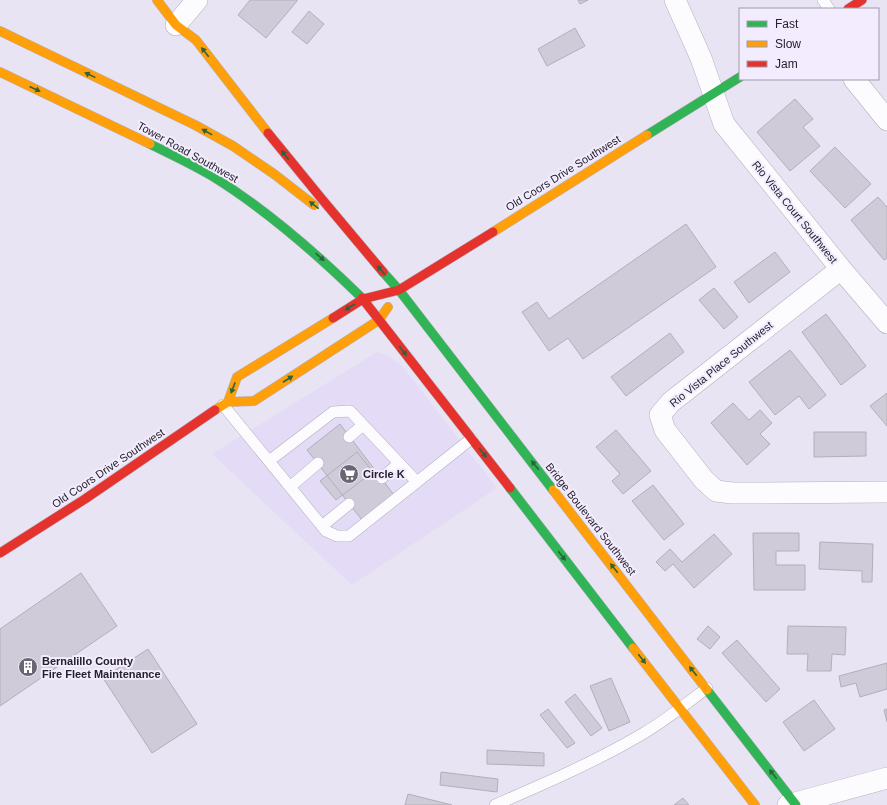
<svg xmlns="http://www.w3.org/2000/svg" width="887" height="805" font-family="Arial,sans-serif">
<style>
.built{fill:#e4dbf6}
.building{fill:#cfcbd8;stroke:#b2aebb}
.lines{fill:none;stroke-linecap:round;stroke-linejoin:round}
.lane-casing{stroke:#b3afbb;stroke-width:12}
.street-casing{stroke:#b3afbb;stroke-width:22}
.fast-casing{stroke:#b3afbb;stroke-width:10}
.slow-casing{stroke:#b3afbb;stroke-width:10}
.jam-casing{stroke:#b3afbb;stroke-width:10}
.lane{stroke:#fcfbfd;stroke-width:11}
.street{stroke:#fcfbfd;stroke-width:21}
.fast{stroke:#30b455;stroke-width:9}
.slow{stroke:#ff9f0a;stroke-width:9}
.jam{stroke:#e5322d;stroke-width:9}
.oneway{fill:#2a643e}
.labels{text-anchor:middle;stroke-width:4;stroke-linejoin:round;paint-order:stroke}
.street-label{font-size:11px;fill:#25222c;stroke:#f2ecfe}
.poi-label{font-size:11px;font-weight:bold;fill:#25222c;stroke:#f2ecfe;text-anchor:start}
</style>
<rect width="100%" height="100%" fill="#e9e4f4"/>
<path class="built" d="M 377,352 L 388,355 L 402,366 L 497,488 L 352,585 L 212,454 Z"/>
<path class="building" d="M 250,0 L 297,0 L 297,1 L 266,38 L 238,15 Z
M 578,0 L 588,0 L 580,4 Z
M 309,11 L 324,24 L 307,44 L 292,32 Z
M 575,28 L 585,46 L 547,66 L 538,49 Z
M 795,99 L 813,119 L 803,127 L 820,146 L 790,171 L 757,132 Z
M 835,147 L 871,184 L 845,208 L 810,171 Z
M 878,197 L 887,207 L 887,258 L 884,260 L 851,220 Z
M 686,224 L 716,267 L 583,359 L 568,338 L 549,351 L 522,312 L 537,302 L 549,319 Z
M 775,252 L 790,272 L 749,303 L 734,282 Z
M 714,288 L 738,317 L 724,329 L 699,300 Z
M 826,314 L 866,366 L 841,385 L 802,332 Z
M 670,333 L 684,352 L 626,396 L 611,377 Z
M 790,350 L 826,395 L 809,409 L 799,396 L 775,415 L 749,382 Z
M 887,393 L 887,426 L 870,406 Z
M 733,403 L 749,420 L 760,410 L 772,423 L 760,434 L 770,444 L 747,465 L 711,423 Z
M 340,424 L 394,495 L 362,520 L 307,450 Z
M 616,430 L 651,471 L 623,494 L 612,481 L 620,474 L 596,447 Z
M 814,432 L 866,432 L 866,456 L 814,457 Z
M 357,452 L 373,472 L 336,500 L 320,481 Z
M 653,485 L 684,524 L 664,540 L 632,501 Z
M 753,533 L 799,533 L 799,551 L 776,551 L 776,565 L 805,565 L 805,590 L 754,590 Z
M 714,534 L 732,554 L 694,588 L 673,564 L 665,571 L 656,562 L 670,549 L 682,562 Z
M 820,542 L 873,544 L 872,582 L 862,582 L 862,571 L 819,569 Z
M 81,573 L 117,626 L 0,706 L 0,629 Z
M 708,626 L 720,637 L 710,649 L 697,639 Z
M 788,626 L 846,627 L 845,655 L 832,654 L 831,671 L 807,671 L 808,654 L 787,654 Z
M 737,640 L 780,689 L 766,702 L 722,653 Z
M 148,649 L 197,724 L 152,753 L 103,678 Z
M 887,663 L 887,689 L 860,697 L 856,683 L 841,687 L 839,676 Z
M 611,678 L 630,722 L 609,731 L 590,686 Z
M 575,694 L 602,728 L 591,736 L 565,702 Z
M 814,700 L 835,729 L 804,751 L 783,722 Z
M 548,709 L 575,743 L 567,748 L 540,715 Z
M 887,709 L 887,722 L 884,710 Z
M 487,750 L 544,753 L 544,766 L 487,764 Z
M 441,772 L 498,779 L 497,792 L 440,785 Z
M 408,794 L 452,805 L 405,805 Z
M 683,798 L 689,805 L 674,805 Z"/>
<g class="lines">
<defs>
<path id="lane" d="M 823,0 L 829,9
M 223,405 L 326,531 L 337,536 L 349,536 L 471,439
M 349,437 L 363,425
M 269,461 L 333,412 L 350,411 L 417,482
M 382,478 L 399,463
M 290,487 L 318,463
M 322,526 L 349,504
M 495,805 C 546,783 597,761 644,733 C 666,720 686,704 707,688"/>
<path id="street" d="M 675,0 L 701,58 L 724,124 L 841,269 L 887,323
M 176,25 L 197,0
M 854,79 L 887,120
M 841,269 L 671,402 L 660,415 L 665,430 L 704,480 L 716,491 L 732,493 L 761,493 L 887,492
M 788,805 L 887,778"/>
<path id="fast" d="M 647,135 L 740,77
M 150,144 C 170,154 192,164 212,176 C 267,210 316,253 362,298
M 383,272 L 399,290 L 553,490
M 510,488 L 633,648
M 707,690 L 796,805"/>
<path id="slow" d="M 157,0 L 176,25 L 196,40 L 268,133
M 0,31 L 195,125 L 233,146 L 274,174 L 314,205
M 0,72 L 150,144
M 493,232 L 647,135
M 228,402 L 254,401 L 379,320 L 388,307
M 215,410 L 228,402 L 237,377 L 333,318
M 553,490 L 707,690
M 633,648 L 755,805"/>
<path id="jam" d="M 848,9 L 862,0
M 268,133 L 321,198 L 383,272
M 362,298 L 510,488
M 333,318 L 363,299 L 399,290 L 493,232
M 0,553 L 85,499 L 215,410"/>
</defs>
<use href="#lane" class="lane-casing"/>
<use href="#street" class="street-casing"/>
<use href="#fast" class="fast-casing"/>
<use href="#slow" class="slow-casing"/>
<use href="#jam" class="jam-casing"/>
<use href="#lane" class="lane"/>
<use href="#street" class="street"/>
<use href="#fast" class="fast"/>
<use href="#slow" class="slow"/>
<use href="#jam" class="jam"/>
</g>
<defs><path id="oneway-solid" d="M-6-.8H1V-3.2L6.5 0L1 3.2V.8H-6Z"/></defs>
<g class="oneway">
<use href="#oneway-solid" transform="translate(205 52) rotate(-128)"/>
<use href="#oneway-solid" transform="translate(90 75) rotate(-154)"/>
<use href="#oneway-solid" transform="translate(35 89) rotate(25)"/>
<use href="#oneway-solid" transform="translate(207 132) rotate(-151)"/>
<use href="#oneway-solid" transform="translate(285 155) rotate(-128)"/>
<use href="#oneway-solid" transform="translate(314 205) rotate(-142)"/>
<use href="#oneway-solid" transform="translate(320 257) rotate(42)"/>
<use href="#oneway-solid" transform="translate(381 270) rotate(-132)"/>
<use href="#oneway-solid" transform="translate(350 307) rotate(148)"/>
<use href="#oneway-solid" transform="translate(403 351) rotate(52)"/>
<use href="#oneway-solid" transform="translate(288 379) rotate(-33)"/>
<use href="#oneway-solid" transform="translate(233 388) rotate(111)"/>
<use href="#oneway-solid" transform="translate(483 453) rotate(52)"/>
<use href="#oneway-solid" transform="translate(535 465) rotate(-128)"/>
<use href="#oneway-solid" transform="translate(562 556) rotate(52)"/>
<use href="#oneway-solid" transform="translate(614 568) rotate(-128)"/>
<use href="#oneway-solid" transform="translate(642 659) rotate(52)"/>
<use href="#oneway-solid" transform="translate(693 671) rotate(-128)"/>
<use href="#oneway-solid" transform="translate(773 774) rotate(-128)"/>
</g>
<defs>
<symbol id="supermarket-disc" viewBox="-11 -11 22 22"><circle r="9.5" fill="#6a6672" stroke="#f2ecfe"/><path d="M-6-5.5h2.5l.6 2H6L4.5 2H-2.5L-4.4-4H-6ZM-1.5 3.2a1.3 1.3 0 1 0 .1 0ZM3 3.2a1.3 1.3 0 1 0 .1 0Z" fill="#fff"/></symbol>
<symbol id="building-disc" viewBox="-11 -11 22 22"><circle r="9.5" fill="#6a6672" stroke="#f2ecfe"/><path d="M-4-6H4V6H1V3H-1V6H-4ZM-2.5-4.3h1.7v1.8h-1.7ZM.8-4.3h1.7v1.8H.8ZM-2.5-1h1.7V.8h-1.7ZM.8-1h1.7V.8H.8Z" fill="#fff"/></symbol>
</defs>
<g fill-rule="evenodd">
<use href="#supermarket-disc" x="338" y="463" width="22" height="22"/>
<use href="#building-disc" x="17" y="656" width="22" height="22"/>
</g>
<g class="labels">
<g class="street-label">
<text transform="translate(188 152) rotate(29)" y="4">Tower Road Southwest</text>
<text transform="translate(563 173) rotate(-32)" y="4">Old Coors Drive Southwest</text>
<text transform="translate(795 212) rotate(51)" y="4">Rio Vista Court Southwest</text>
<text transform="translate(721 364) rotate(-39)" y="4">Rio Vista Place Southwest</text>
<text transform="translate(108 468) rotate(-34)" y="4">Old Coors Drive Southwest</text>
<text transform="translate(591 519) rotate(52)" y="4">Bridge Boulevard Southwest</text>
</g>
<g class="poi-label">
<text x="363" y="478">Circle K</text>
<text x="42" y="665">Bernalillo County<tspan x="42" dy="13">Fire Fleet Maintenance</tspan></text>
</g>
</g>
<rect x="739" y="8" width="140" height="72" fill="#f2ecfe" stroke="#a09baa"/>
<rect x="747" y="21" width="20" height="6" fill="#30b455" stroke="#a09baa"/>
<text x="775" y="28" font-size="12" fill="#25222c">Fast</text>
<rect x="747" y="41" width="20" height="6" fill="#ff9f0a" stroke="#a09baa"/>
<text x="775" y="48" font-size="12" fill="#25222c">Slow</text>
<rect x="747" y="61" width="20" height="6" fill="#e5322d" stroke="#a09baa"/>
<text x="775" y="68" font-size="12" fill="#25222c">Jam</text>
</svg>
